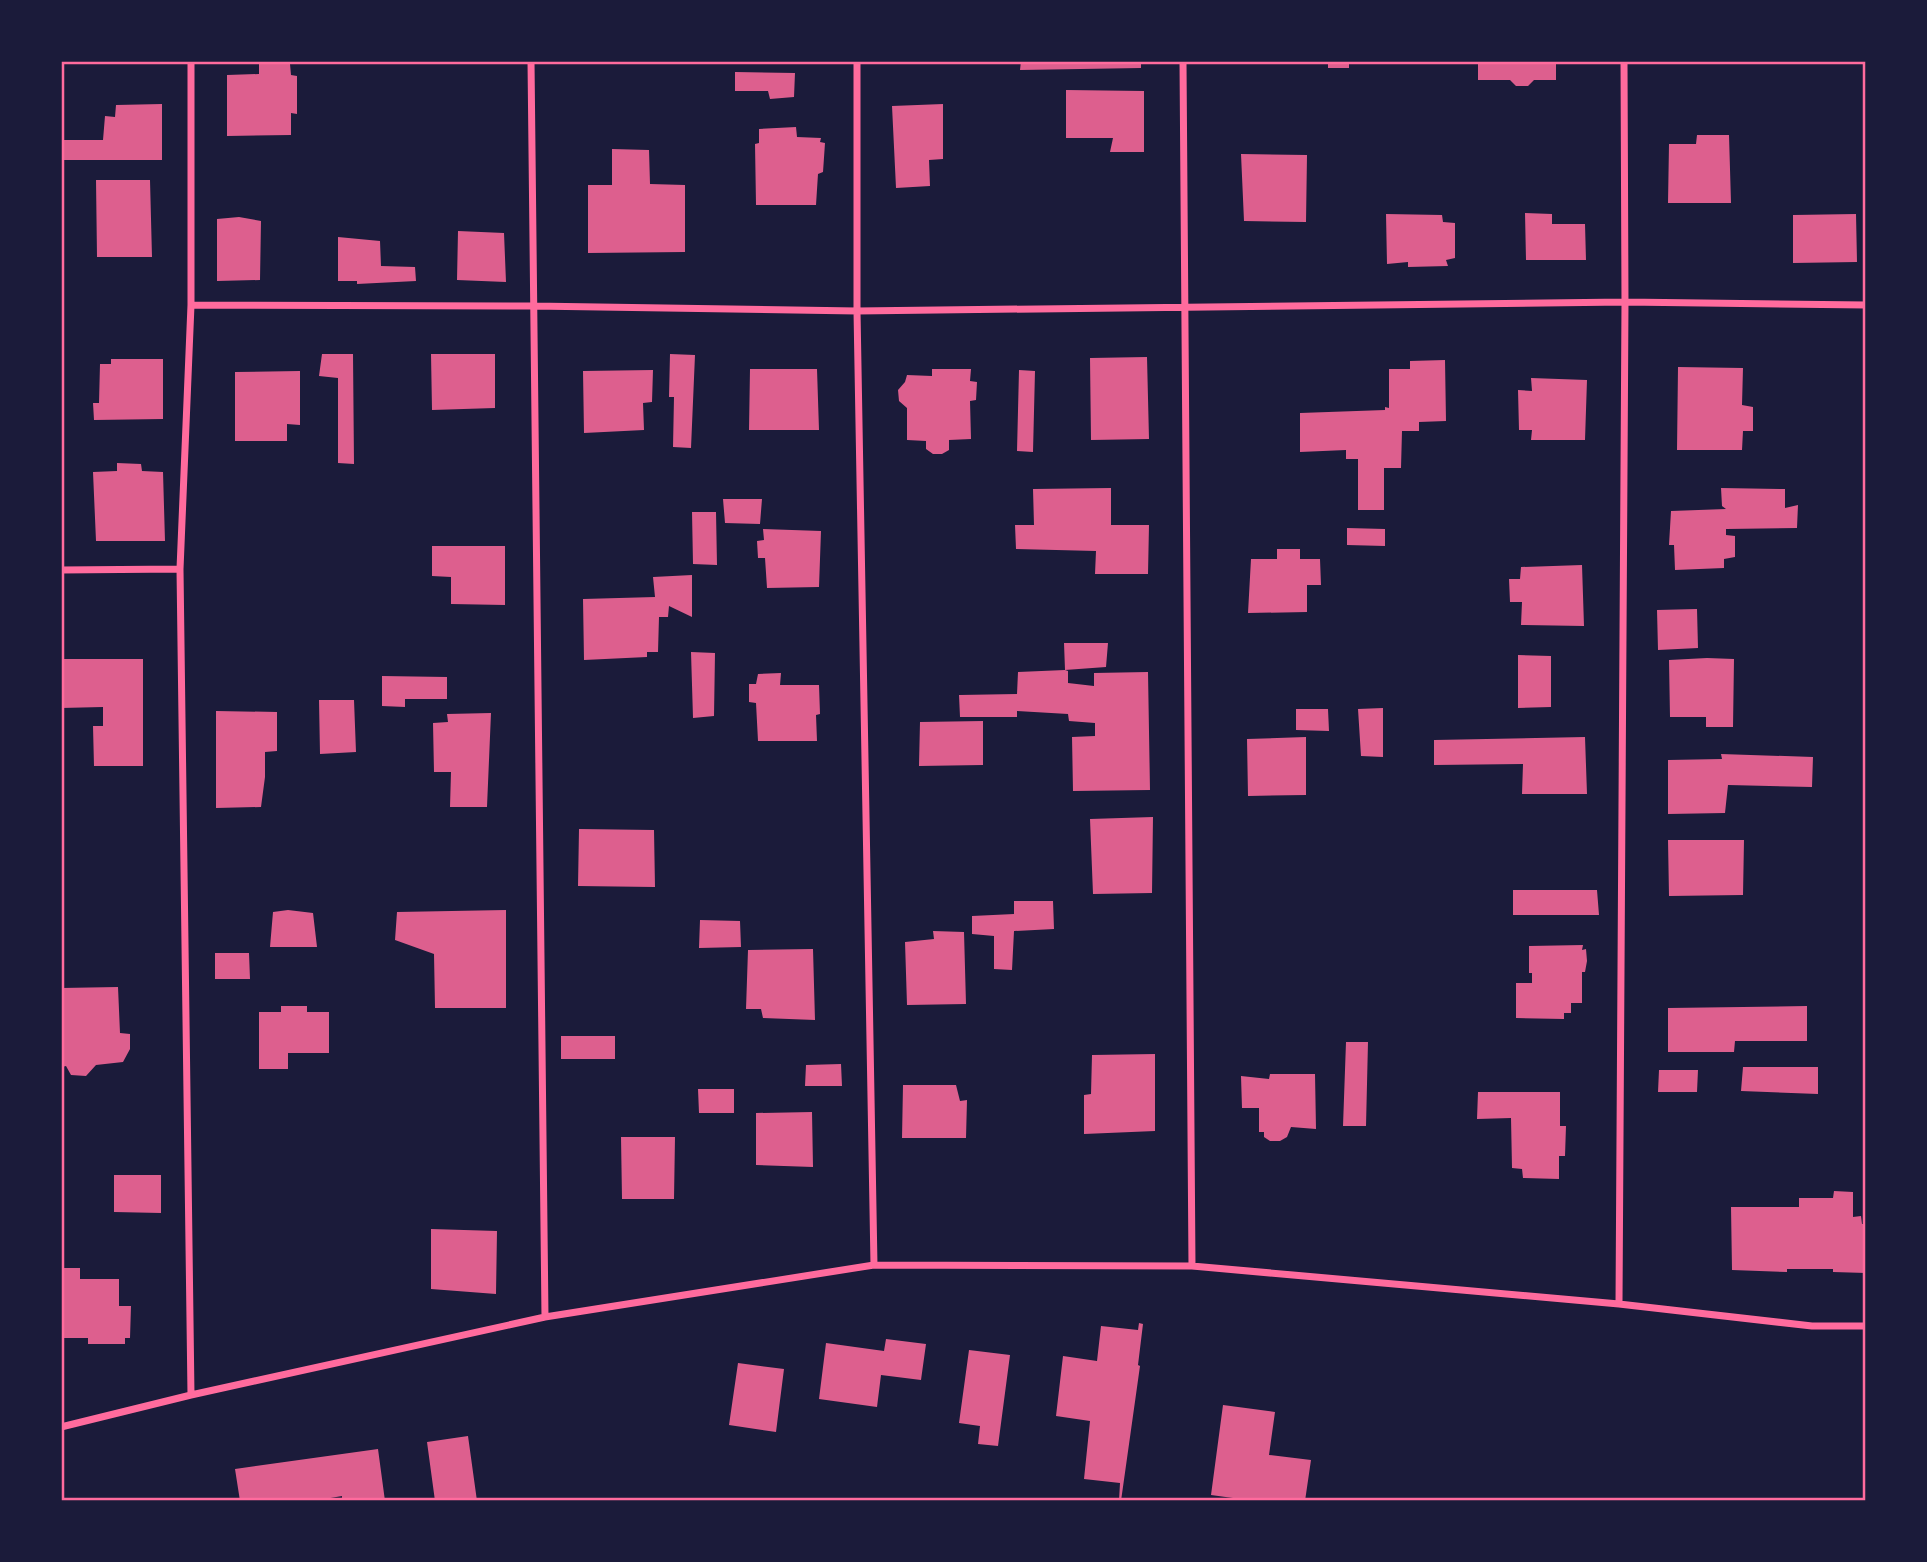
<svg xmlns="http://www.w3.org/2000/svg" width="1927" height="1562" font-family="Manrope,sans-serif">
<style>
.building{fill:#dd5f8e}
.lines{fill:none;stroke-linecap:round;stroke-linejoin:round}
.minor{stroke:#ff6b9d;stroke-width:7}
.neatline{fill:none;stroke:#ff6b9d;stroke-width:2.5}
</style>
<rect width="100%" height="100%" fill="#1b1b3a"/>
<path class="building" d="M 1021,61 L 1141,61 L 1141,68 L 1020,70 Z
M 1328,61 L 1349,61 L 1349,68 L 1328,68 Z
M 1478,61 L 1556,61 L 1556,80 L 1534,80 L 1528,86 L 1516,86 L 1510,80 L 1478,80 Z
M 259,64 L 290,64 L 291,75 L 297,76 L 297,114 L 291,113 L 291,135 L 227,136 L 227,75 L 259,74 Z
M 735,72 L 795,73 L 794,97 L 770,99 L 768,91 L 735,91 Z
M 1066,90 L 1144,91 L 1144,152 L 1110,152 L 1113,138 L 1066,138 Z
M 162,104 L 162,160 L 61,160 L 61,140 L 103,140 L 105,116 L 115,117 L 116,105 Z
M 943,104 L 943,159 L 929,160 L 930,186 L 896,188 L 892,106 Z
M 796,127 L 797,137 L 821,138 L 820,142 L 825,143 L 823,172 L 818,174 L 816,205 L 756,205 L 755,144 L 759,143 L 759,129 Z
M 1697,135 L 1729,135 L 1731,203 L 1668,203 L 1669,144 L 1696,144 Z
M 612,149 L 649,150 L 650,184 L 685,185 L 685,252 L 588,253 L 588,185 L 612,185 Z
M 1241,154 L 1307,155 L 1306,222 L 1244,221 Z
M 96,180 L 150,180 L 152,257 L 97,257 Z
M 1525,213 L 1552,214 L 1552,224 L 1585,224 L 1586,260 L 1526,260 Z
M 1386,214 L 1442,215 L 1443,222 L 1455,223 L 1455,258 L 1446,260 L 1448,266 L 1408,267 L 1408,262 L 1387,264 Z
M 1856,214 L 1857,262 L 1793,263 L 1793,215 Z
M 239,217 L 261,221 L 260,280 L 217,281 L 217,219 Z
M 458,231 L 504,233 L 506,282 L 457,280 Z
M 338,237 L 380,241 L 381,266 L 415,267 L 416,281 L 357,284 L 357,281 L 338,281 Z
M 322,354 L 353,354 L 354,464 L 338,463 L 338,378 L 319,376 Z
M 431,354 L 495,354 L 495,408 L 432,410 Z
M 670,354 L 695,355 L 691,448 L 673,447 L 674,397 L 669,397 Z
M 1147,357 L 1149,439 L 1091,440 L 1090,358 Z
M 111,359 L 163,359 L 163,419 L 94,420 L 93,403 L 99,403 L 100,364 L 111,364 Z
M 1445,360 L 1446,421 L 1419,422 L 1419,431 L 1402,431 L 1401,468 L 1384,468 L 1384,510 L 1358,510 L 1358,459 L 1346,459 L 1346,450 L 1300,452 L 1300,413 L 1385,410 L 1385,407 L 1389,408 L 1389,369 L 1410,369 L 1410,361 Z
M 1678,367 L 1743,368 L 1742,405 L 1753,407 L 1753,431 L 1743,431 L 1742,450 L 1677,450 Z
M 750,369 L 817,369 L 819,430 L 749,430 Z
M 932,369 L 971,369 L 970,381 L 977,382 L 976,400 L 970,401 L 971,439 L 949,440 L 949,450 L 942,454 L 933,454 L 926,449 L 926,441 L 907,440 L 907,408 L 899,401 L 898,390 L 905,382 L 907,375 L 932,376 Z
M 653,370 L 652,402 L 643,403 L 644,430 L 584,433 L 583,371 Z
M 1019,370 L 1035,371 L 1033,452 L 1017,451 Z
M 300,371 L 300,425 L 287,424 L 287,441 L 235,441 L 235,372 Z
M 1531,378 L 1587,380 L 1585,440 L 1531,440 L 1532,430 L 1519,430 L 1518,390 L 1532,391 Z
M 117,463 L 141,464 L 142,471 L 163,472 L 165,541 L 96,541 L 93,472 L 117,471 Z
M 1111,488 L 1111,525 L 1149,525 L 1148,574 L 1095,574 L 1096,551 L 1016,549 L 1015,525 L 1034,525 L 1033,489 Z
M 1721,488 L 1785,489 L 1785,508 L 1798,505 L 1797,528 L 1726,529 L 1726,535 L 1735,536 L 1735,557 L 1724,559 L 1724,568 L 1675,570 L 1674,545 L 1669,545 L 1671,511 L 1726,509 L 1722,506 Z
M 723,499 L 762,499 L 760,524 L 725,523 Z
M 692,512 L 716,512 L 717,565 L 693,564 Z
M 1347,528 L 1385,529 L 1385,546 L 1347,545 Z
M 763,529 L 821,531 L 819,587 L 767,588 L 765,558 L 758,558 L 757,541 L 764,540 Z
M 432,546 L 505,546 L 505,605 L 451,604 L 451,577 L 432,576 Z
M 1277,549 L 1300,549 L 1300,559 L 1320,559 L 1321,585 L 1307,585 L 1307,612 L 1248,613 L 1251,559 L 1277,559 Z
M 1582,565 L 1584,626 L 1521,625 L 1522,602 L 1510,602 L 1509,579 L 1520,579 L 1521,567 Z
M 692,575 L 692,617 L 669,606 L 668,617 L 659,617 L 658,652 L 647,652 L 647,657 L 584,660 L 583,599 L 655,597 L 653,577 Z
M 1697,609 L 1698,648 L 1658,650 L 1657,610 Z
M 1064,643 L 1108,643 L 1106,667 L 1065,670 Z
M 691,652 L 715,653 L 714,716 L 693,718 Z
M 1518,655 L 1551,656 L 1551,707 L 1518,708 Z
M 1707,658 L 1734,659 L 1733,727 L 1706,727 L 1706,717 L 1670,717 L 1669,660 Z
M 61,659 L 143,659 L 143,766 L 94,766 L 93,726 L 103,726 L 103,707 L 61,708 Z
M 1065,670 L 1068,671 L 1068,683 L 1094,686 L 1094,673 L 1148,672 L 1150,790 L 1073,791 L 1072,737 L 1095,736 L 1095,723 L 1069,721 L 1068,714 L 1017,711 L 1017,717 L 960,717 L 959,695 L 1017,694 L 1018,672 Z
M 781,673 L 780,685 L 819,685 L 820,714 L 816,715 L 817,741 L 758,741 L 756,703 L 749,702 L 749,684 L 756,684 L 758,674 Z
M 382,676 L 447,677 L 447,699 L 405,699 L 405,707 L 382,706 Z
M 319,700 L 354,700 L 356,752 L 320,754 Z
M 1383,708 L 1383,757 L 1361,756 L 1358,709 Z
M 1296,709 L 1328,709 L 1329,731 L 1296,730 Z
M 216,711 L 277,712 L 277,751 L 265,752 L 265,777 L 261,807 L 216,808 Z
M 491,713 L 487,807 L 450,807 L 451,772 L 434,772 L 433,723 L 448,722 L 447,714 Z
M 983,721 L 983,765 L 919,766 L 920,722 Z
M 1306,737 L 1306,795 L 1248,796 L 1247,739 Z
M 1585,737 L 1587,794 L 1522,794 L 1523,764 L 1434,765 L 1434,740 Z
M 1721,754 L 1813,757 L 1812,787 L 1728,785 L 1725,813 L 1668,814 L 1668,760 L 1722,759 Z
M 1153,817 L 1152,893 L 1093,894 L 1090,819 Z
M 579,829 L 654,830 L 655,887 L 578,886 Z
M 1668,840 L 1744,840 L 1743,895 L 1669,896 Z
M 1513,890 L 1597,890 L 1599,915 L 1513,915 Z
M 1014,901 L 1053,901 L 1054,929 L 1014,931 L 1012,970 L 994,969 L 994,936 L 972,934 L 972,916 L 1014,914 Z
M 288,910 L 313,913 L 317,947 L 270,947 L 273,912 Z
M 506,910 L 506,1008 L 435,1008 L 434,954 L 395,940 L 397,912 Z
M 700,920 L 740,921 L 741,947 L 699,948 Z
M 933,931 L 964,932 L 966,1004 L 907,1005 L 905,942 L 934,939 Z
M 1583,945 L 1582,950 L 1586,949 L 1587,961 L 1585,972 L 1582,972 L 1582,1003 L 1571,1003 L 1571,1013 L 1564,1013 L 1564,1019 L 1516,1018 L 1516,983 L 1532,983 L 1532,973 L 1529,973 L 1529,946 Z
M 813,949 L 815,1020 L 763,1018 L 761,1009 L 746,1009 L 748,950 Z
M 215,953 L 249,953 L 250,979 L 215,979 Z
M 118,987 L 120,1033 L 130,1034 L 130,1049 L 123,1062 L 96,1065 L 86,1076 L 71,1075 L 66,1066 L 62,1067 L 61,988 Z
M 281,1006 L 307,1006 L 307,1012 L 329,1012 L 329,1053 L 288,1053 L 288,1069 L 259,1069 L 259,1012 L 281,1012 Z
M 1807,1006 L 1807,1041 L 1735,1041 L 1734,1052 L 1668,1052 L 1668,1008 Z
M 561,1036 L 615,1036 L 615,1059 L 561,1059 Z
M 1346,1042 L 1368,1042 L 1366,1126 L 1343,1126 Z
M 1155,1054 L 1155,1131 L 1084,1134 L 1084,1095 L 1091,1094 L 1092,1055 Z
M 841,1064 L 842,1086 L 805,1086 L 806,1065 Z
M 1743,1067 L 1818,1067 L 1818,1094 L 1741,1091 Z
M 1659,1070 L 1698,1070 L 1697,1092 L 1658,1092 Z
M 1270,1074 L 1315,1074 L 1316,1129 L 1291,1127 L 1287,1137 L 1280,1141 L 1270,1141 L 1264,1137 L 1264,1132 L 1259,1132 L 1259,1108 L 1242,1108 L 1241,1076 L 1269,1079 Z
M 903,1085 L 956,1085 L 960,1101 L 967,1100 L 966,1138 L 902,1138 Z
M 698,1089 L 734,1089 L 734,1113 L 699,1113 Z
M 1478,1092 L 1560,1092 L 1560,1126 L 1566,1126 L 1565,1156 L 1559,1156 L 1559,1179 L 1523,1178 L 1522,1169 L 1512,1168 L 1511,1118 L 1477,1119 Z
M 812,1112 L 813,1167 L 756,1165 L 756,1113 Z
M 621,1137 L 675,1137 L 674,1199 L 622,1199 Z
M 114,1175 L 161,1175 L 161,1213 L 114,1212 Z
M 1834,1191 L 1853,1192 L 1853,1217 L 1861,1216 L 1862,1224 L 1866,1224 L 1866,1273 L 1833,1272 L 1833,1269 L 1787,1269 L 1787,1272 L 1732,1270 L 1731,1207 L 1799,1207 L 1799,1198 L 1833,1198 Z
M 431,1229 L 497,1231 L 496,1294 L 431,1289 Z
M 61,1268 L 80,1268 L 80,1279 L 119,1279 L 119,1306 L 131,1306 L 130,1338 L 125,1338 L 125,1344 L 88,1344 L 88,1338 L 61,1338 Z
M 1139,1323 L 1143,1324 L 1138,1365 L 1140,1366 L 1121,1501 L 1119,1501 L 1120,1483 L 1084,1479 L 1090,1421 L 1056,1416 L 1063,1356 L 1097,1361 L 1101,1326 L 1138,1330 Z
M 886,1339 L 926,1344 L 921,1380 L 881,1375 L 877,1407 L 819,1399 L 826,1343 L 884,1351 Z
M 969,1350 L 1010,1355 L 998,1446 L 978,1444 L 980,1426 L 959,1423 Z
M 738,1363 L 784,1369 L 776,1432 L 729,1425 Z
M 1223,1405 L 1275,1412 L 1269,1455 L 1311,1460 L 1305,1501 L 1255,1501 L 1211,1495 Z
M 468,1436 L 477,1501 L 435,1501 L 427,1442 Z
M 378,1449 L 385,1501 L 342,1501 L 342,1496 L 313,1501 L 240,1501 L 235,1469 Z"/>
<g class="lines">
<path class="minor" d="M 531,61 L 545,1317
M 857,61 L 857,311 L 874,1265
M 1183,61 L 1192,1266
M 191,305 L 533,306 L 857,311 L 1625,302 L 1866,305
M 61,570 L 180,569
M 1619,1304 L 1625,302 L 1624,61
M 191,1395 L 180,569 L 191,305 L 191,61
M 61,1427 L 191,1395 L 545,1317 L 874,1265 L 1192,1266 L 1619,1304 L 1812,1326 L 1866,1326"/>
</g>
<rect width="1927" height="1562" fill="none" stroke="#1b1b3a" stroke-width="126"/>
<rect x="63" y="63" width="1801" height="1436" class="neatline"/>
</svg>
